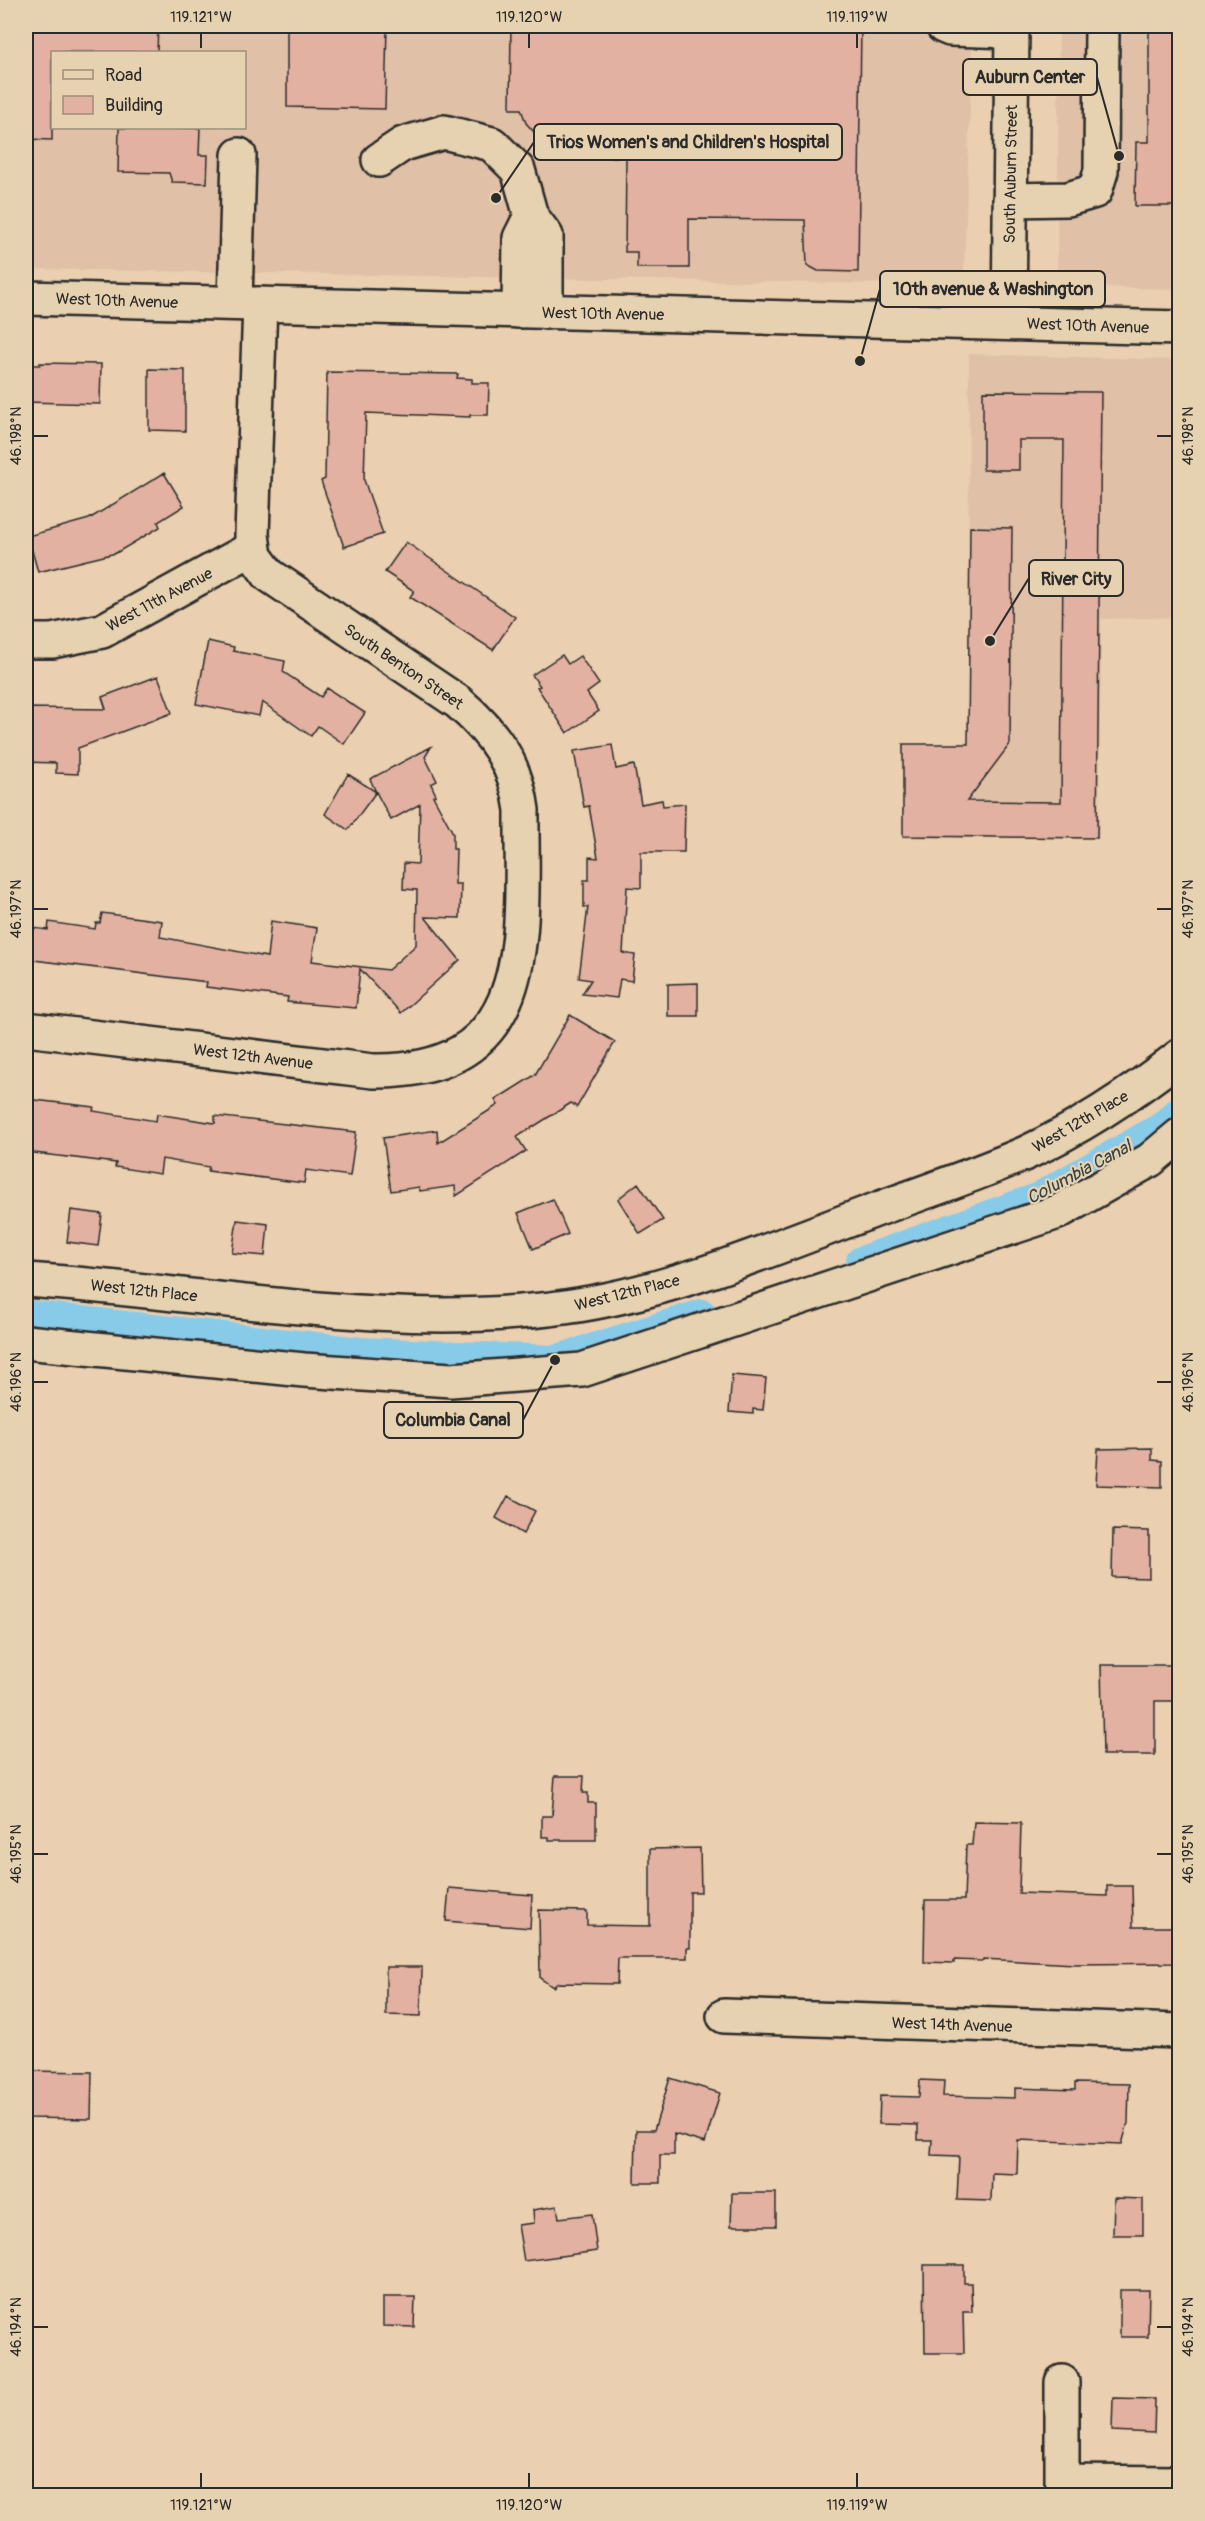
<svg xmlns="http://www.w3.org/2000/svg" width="1205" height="2521" font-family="Pangolin,sans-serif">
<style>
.built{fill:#e0c0a7;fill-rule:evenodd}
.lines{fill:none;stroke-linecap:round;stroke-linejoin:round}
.canal{stroke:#87cbe8;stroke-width:30}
.building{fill:#e2b1a1;stroke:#2b2b2b;stroke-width:1.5}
.minor-casing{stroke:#2b2b2b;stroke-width:38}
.major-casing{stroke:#2b2b2b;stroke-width:38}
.minor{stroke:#e6d2b0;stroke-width:33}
.major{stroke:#e6d2b0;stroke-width:33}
.ticks{fill:none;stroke:#2b2b2b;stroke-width:2}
.labels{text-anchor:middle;stroke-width:4.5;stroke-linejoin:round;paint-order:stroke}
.street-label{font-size:16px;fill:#2b2b2b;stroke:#e6d2b0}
.water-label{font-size:18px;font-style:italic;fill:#394347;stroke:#e6d2b0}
.leader{fill:none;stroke:#2b2b2b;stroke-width:2}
.callout-dot{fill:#2b2b2b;stroke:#e6d2b0;stroke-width:2}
.callout{fill:#e6d2b0;stroke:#2b2b2b;stroke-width:2}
.callout-label{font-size:18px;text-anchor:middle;font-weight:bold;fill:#2b2b2b}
.neatline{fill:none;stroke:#2b2b2b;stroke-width:2}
.ticks-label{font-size:15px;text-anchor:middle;fill:#2b2b2b}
</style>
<rect width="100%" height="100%" fill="#eacfb0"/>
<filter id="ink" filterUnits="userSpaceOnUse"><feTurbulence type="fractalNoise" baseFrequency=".0167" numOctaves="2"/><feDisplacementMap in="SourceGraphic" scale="12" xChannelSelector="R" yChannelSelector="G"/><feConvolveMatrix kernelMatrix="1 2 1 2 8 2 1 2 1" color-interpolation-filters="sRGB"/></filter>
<g filter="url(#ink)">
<path class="built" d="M 26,26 L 973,26 L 964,269 L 951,285 L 26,269 ZM 52,52 L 244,52 L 244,128 L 52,128 Z
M 1059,26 L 1179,26 L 1179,289 L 1057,286 Z
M 969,354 L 1179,360 L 1179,617 L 1101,619 L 1099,839 L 902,838 L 902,745 L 968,742 Z"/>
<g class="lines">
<path class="canal" d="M 861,1261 L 1037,1198 L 1160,1128 L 1180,1111
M 26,1315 L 361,1352 L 555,1360 L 702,1314"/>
</g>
<path class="building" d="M 26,26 L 158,26 L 157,52 L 52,52 L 52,140 L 26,139 Z
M 287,26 L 387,26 L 385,109 L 287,107 Z
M 511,26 L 861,26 L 858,272 L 818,271 L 807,265 L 805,220 L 689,219 L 689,268 L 637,268 L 637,252 L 625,252 L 626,157 L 558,156 L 558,147 L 543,142 L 526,123 L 521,109 L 510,109 Z
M 1149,26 L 1179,26 L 1179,206 L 1135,206 L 1136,142 L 1149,142 Z
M 119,128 L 200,128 L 199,155 L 208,155 L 207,183 L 172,182 L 169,173 L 118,172 Z
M 40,363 L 101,364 L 100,404 L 26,402 L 26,365 L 40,365 Z
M 149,369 L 185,370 L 185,431 L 149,430 Z
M 327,372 L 458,374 L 457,378 L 472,379 L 472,383 L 489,383 L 488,415 L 470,415 L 470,417 L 366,413 L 364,480 L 383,534 L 344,547 L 321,481 L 325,479 Z
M 983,391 L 1101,392 L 1097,838 L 903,836 L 903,744 L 968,744 L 970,527 L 1012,528 L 1010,744 L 967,801 L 1061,802 L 1064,440 L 1019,440 L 1019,470 L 983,470 Z
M 164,473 L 184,506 L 158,522 L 160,527 L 116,553 L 38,572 L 28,536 L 89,519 Z
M 406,542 L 515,617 L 493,650 L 410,597 L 414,591 L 385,572 Z
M 208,641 L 234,647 L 233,651 L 285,661 L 283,672 L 321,697 L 327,688 L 365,713 L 344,744 L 318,726 L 311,736 L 262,702 L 259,716 L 196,704 Z
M 562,655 L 568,664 L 580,656 L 599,684 L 587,693 L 599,711 L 567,733 L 537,687 L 540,686 L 532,675 Z
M 158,676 L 172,713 L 78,748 L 78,774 L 56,773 L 56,763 L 26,762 L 26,708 L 106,709 L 102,697 Z
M 612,745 L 616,769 L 634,765 L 641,804 L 662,800 L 663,806 L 685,804 L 684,852 L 641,852 L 641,888 L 627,887 L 623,953 L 635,955 L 632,981 L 620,979 L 617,998 L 582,994 L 591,980 L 579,978 L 588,907 L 584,907 L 584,880 L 589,880 L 589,857 L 598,858 L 589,806 L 584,807 L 574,751 Z
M 431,747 L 425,757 L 437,781 L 431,784 L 436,795 L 433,796 L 453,833 L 453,849 L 456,849 L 455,884 L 461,884 L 460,918 L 425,917 L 460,960 L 401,1013 L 360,969 L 356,1008 L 287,1002 L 288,997 L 206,987 L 207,982 L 26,959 L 26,927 L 48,930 L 49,922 L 95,929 L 96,923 L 100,923 L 102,913 L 162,921 L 160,937 L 267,957 L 271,921 L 317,928 L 312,961 L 388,970 L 416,945 L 417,890 L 403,889 L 404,863 L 418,864 L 420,804 L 391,820 L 376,792 L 348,830 L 325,814 L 348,774 L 376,792 L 370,779 Z
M 698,983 L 698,1016 L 668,1016 L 668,984 Z
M 570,1015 L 615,1042 L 577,1107 L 571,1103 L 517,1137 L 526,1151 L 456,1196 L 455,1186 L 420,1191 L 419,1187 L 391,1191 L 383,1138 L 437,1130 L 438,1143 L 498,1105 L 495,1100 L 535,1075 Z
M 26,1099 L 94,1107 L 93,1111 L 156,1121 L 157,1114 L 215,1123 L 215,1116 L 356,1132 L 350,1176 L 306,1170 L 304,1183 L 208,1171 L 209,1167 L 162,1159 L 160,1174 L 115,1167 L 116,1163 L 26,1152 Z
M 638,1183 L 663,1220 L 640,1234 L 618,1199 Z
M 553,1199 L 568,1234 L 533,1249 L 518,1213 Z
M 71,1210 L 102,1214 L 98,1246 L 67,1242 Z
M 237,1220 L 268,1224 L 265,1256 L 232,1253 Z
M 732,1375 L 766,1378 L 763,1410 L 753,1409 L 753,1414 L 729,1412 Z
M 1152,1448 L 1152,1460 L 1162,1461 L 1162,1487 L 1096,1485 L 1098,1449 Z
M 508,1496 L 535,1511 L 523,1534 L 496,1518 Z
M 1113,1530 L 1149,1531 L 1149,1578 L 1112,1577 Z
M 1101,1665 L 1176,1665 L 1175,1701 L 1155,1701 L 1155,1755 L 1103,1755 Z
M 555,1776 L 584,1776 L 583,1793 L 588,1793 L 588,1803 L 596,1803 L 596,1840 L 549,1840 L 549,1837 L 542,1837 L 542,1816 L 552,1816 Z
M 974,1822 L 1021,1823 L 1019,1893 L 1107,1896 L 1107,1886 L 1132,1886 L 1133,1927 L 1179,1927 L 1179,1963 L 1075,1964 L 983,1959 L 983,1961 L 954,1960 L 954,1963 L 924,1962 L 925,1900 L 964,1900 L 966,1845 L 972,1845 Z
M 700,1848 L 701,1892 L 690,1892 L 690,1948 L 687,1948 L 687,1958 L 618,1958 L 617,1984 L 558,1983 L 553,1987 L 540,1978 L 539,1910 L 587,1911 L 587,1925 L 650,1926 L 650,1849 Z
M 449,1888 L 532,1895 L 530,1928 L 446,1921 Z
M 386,1967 L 422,1967 L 421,2016 L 386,2015 Z
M 26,2071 L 92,2072 L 91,2119 L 26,2118 Z
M 670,2078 L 720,2093 L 705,2143 L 674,2134 L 674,2155 L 660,2155 L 660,2183 L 635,2183 L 636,2130 L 654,2130 Z
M 920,2080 L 944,2081 L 943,2096 L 1015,2098 L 1015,2088 L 1075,2090 L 1075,2083 L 1129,2084 L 1128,2123 L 1122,2144 L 1018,2140 L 1017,2174 L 992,2173 L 991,2201 L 957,2200 L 959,2156 L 931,2155 L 932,2140 L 918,2140 L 918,2125 L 879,2124 L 880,2096 L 919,2097 Z
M 732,2193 L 776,2193 L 776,2226 L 731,2226 Z
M 1114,2198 L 1143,2199 L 1143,2235 L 1113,2235 Z
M 557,2206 L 559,2218 L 592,2214 L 597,2251 L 524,2261 L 518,2225 L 534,2223 L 533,2210 Z
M 924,2265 L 964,2265 L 964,2283 L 971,2283 L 972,2312 L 963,2312 L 964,2353 L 925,2353 Z
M 1120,2290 L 1149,2290 L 1148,2337 L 1120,2337 Z
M 383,2297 L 415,2297 L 414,2327 L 383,2326 Z
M 1113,2398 L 1155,2399 L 1154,2433 L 1112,2431 Z"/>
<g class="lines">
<defs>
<path id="minor" d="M 943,26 L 950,29 L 1012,31
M 379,160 L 403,144 L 444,132 L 492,144 L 518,170 L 531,216 L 546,236 L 546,312
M 1010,200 L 1068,199 L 1095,191 L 1101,171 L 1102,26
M 235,303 L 239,155
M 519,311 L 520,238 L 531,216
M 1009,323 L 1012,26
M 26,641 L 52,641 L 102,631 L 253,548
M 26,1029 L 373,1071 C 541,1074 521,929 522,810 C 516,763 493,732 458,702 L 269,575 L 255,556 L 252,535 L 260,304
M 26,1280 C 201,1291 390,1332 565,1307 C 673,1292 776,1247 878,1209 C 927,1191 978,1174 1026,1153 C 1080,1128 1133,1093 1180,1056
M 26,1342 L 304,1370 L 451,1380 L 582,1370 L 1058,1212 L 1150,1160 L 1180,1135
M 724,2016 L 1180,2031
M 1062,2482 L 1180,2483
M 1062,2496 L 1062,2382"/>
<path id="major" d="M 26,298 L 1180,328"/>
</defs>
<use href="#minor" class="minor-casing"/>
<use href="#major" class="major-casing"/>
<use href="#minor" class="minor"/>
<use href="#major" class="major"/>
</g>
</g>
<path class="ticks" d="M 201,33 L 201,48M 529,33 L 529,48M 857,33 L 857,48M 33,436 L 48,436M 1157,436 L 1172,436M 33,909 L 48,909M 1157,909 L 1172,909M 33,1382 L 48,1382M 1157,1382 L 1172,1382M 33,1854 L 48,1854M 1157,1854 L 1172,1854M 33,2327 L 48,2327M 1157,2327 L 1172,2327M 201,2473 L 201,2488M 529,2473 L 529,2488M 857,2473 L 857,2488"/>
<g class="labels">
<g class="street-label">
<text transform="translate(1010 174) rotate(-89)" y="6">South Auburn Street</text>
<text transform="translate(117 300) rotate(2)" y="6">West 10th Avenue</text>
<text transform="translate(603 313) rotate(1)" y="6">West 10th Avenue</text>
<text transform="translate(1088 325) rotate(2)" y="6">West 10th Avenue</text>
<text transform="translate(159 599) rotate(-28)" y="6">West 11th Avenue</text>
<text transform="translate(404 666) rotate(34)" y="6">South Benton Street</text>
<text transform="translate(253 1056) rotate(7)" y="6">West 12th Avenue</text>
<text transform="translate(1080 1121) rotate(-30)" y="6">West 12th Place</text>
<text transform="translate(144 1290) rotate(6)" y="6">West 12th Place</text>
<text transform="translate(627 1292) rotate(-14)" y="6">West 12th Place</text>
<text transform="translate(952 2024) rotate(2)" y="6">West 14th Avenue</text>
</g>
<g class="water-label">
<text transform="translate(1079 1172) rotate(-28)" y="6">Columbia Canal</text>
</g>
</g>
<path class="leader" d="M1119 156L1097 77M496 198L534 142M860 361L880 289M990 641L1029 578M555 1360L523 1420"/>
<g class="callout-dot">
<circle cx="1119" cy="156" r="6"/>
<circle cx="496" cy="198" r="6"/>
<circle cx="860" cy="361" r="6"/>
<circle cx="990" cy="641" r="6"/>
<circle cx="555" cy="1360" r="6"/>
</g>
<g class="callout">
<rect x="963" y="59" width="134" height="36" rx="6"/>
<rect x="534" y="124" width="308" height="36" rx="6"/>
<rect x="880" y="271" width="225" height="36" rx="6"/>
<rect x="1029" y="560" width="94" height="36" rx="6"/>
<rect x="384" y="1402" width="139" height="36" rx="6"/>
</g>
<g class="callout-label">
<text x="1030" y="83">Auburn Center</text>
<text x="688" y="148">Trios Women's and Children's Hospital</text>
<text x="993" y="295">10th avenue &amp; Washington</text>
<text x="1076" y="585">River City</text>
<text x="453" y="1426">Columbia Canal</text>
</g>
<rect width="1205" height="2521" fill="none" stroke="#e6d2b0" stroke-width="66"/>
<rect x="51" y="51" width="195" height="78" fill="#e6d2b0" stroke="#9b8f7b" stroke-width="1.5"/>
<rect x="63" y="70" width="30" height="9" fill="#e6d2b0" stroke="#9b8f7b" stroke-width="1.5"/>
<text x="105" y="81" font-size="18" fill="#2b2b2b">Road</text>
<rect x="63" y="96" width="30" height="18" fill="#e2b1a1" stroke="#9b8f7b" stroke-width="1.5"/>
<text x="105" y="111" font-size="18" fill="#2b2b2b">Building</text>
<rect x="33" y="33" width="1139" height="2455" class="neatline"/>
<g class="ticks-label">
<text x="201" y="22">119.121°W</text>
<text x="529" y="22">119.120°W</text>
<text x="857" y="22">119.119°W</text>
<text transform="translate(16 436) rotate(-90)" y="5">46.198°N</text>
<text transform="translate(1188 436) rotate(-90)" y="5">46.198°N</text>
<text transform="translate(16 909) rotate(-90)" y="5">46.197°N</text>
<text transform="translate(1188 909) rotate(-90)" y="5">46.197°N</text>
<text transform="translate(16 1382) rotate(-90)" y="5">46.196°N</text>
<text transform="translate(1188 1382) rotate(-90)" y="5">46.196°N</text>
<text transform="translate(16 1854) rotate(-90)" y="5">46.195°N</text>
<text transform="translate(1188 1854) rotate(-90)" y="5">46.195°N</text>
<text transform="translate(16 2327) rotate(-90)" y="5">46.194°N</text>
<text transform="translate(1188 2327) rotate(-90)" y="5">46.194°N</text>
<text x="201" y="2510">119.121°W</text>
<text x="529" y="2510">119.120°W</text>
<text x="857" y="2510">119.119°W</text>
</g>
</svg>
